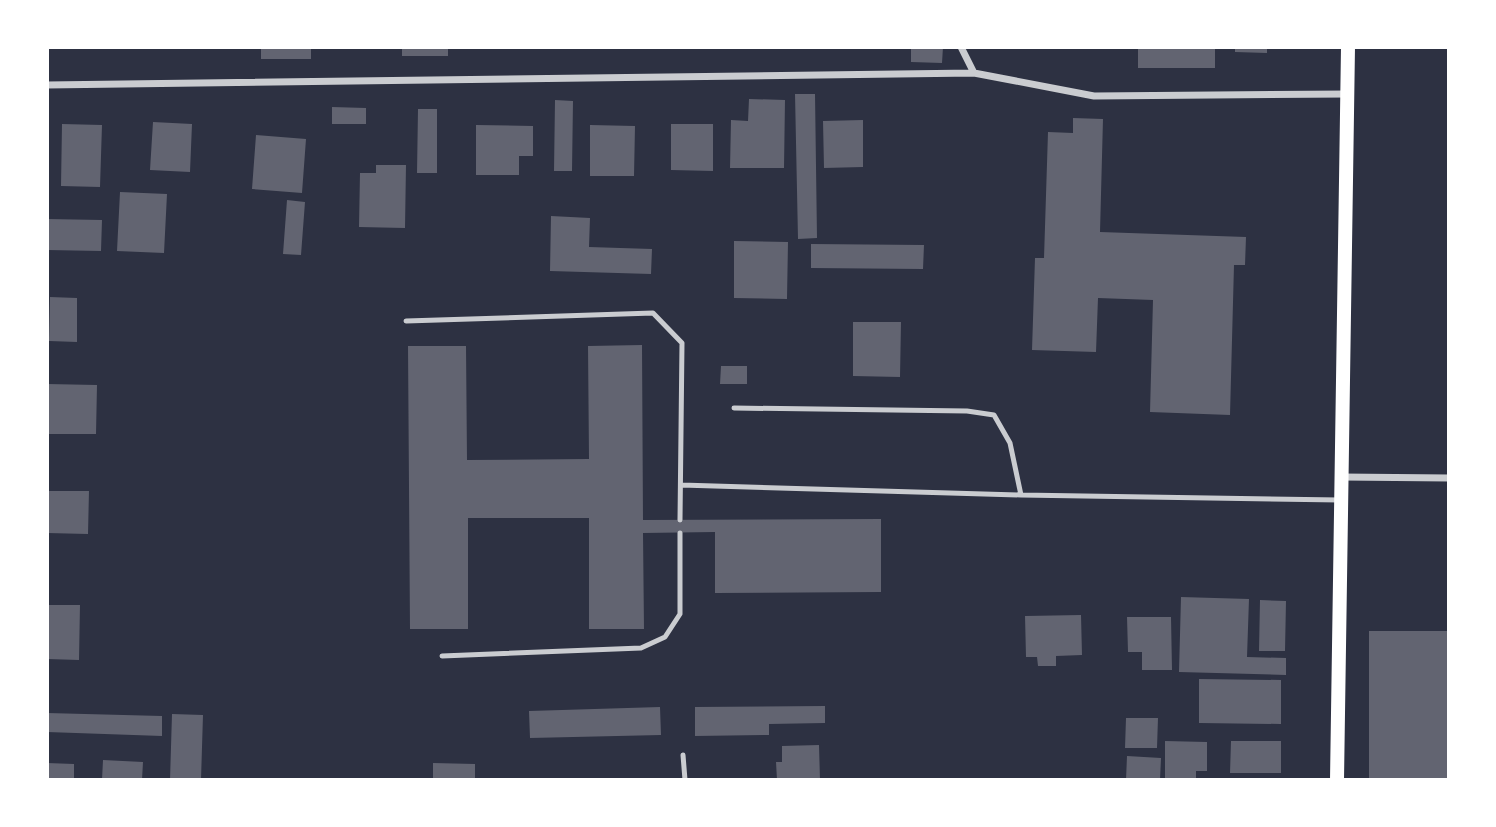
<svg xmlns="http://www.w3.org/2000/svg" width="1496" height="827" font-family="Roboto,sans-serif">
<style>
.building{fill:#626471}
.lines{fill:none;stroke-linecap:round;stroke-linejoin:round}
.service{stroke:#caccd0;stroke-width:5}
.minor{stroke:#caccd0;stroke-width:7}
.secondary{stroke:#fff;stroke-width:14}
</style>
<rect width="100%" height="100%" fill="#2d3142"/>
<path class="building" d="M 261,47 L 311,47 L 311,59 L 261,59 Z
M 402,47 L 448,47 L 448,56 L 402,56 Z
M 911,47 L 943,47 L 942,63 L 911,62 Z
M 1138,47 L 1215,47 L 1215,68 L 1138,68 Z
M 1235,47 L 1267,47 L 1267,53 L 1235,52 Z
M 795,94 L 815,94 L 817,238 L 798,239 Z
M 749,99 L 785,100 L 784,168 L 730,168 L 731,120 L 748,121 Z
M 555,100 L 573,101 L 572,171 L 554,171 Z
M 332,107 L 366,108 L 366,124 L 332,124 Z
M 418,109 L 437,109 L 437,173 L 417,173 Z
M 1073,118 L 1103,119 L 1100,232 L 1246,237 L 1245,265 L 1234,265 L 1230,415 L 1150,412 L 1153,300 L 1098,298 L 1096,352 L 1032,350 L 1035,258 L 1044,258 L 1048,132 L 1073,133 Z
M 863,120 L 863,167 L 824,168 L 823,121 Z
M 153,122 L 192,124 L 190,172 L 150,170 Z
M 62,124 L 102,125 L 100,187 L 61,186 Z
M 671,124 L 713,124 L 713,171 L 671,170 Z
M 476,125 L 533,126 L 533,156 L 519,156 L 519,175 L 476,175 Z
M 590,125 L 635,126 L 634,176 L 590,176 Z
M 256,135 L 306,139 L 302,193 L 252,189 Z
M 376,165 L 406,165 L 405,228 L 359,227 L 360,173 L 376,173 Z
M 120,192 L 167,194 L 164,253 L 117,251 Z
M 287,200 L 305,202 L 301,255 L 283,254 Z
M 551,216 L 590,218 L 589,247 L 652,249 L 651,274 L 550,271 Z
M 47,219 L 102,220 L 101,251 L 47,250 Z
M 734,241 L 788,242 L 787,299 L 734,298 Z
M 811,244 L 924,245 L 923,269 L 811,268 Z
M 50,297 L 77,298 L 77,342 L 49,341 Z
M 853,322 L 901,322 L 900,377 L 853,376 Z
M 642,345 L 643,520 L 881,519 L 881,592 L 715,593 L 715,532 L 643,533 L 644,629 L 589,629 L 589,518 L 468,518 L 468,629 L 410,629 L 408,346 L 466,346 L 467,460 L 589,459 L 588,346 Z
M 721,366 L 747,366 L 747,384 L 720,384 Z
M 47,384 L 97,385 L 96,434 L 47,434 Z
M 47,491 L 89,491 L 88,534 L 47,533 Z
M 1181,597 L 1249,599 L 1247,657 L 1286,658 L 1286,675 L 1179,672 Z
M 1260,600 L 1286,601 L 1285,651 L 1259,651 Z
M 47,605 L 80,605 L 79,660 L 47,659 Z
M 1081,615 L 1082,655 L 1056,656 L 1056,666 L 1038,666 L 1037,657 L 1026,657 L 1025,616 Z
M 1127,617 L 1171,617 L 1172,670 L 1142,670 L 1142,652 L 1128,652 Z
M 1369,631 L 1449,631 L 1449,780 L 1369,780 Z
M 1199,679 L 1281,680 L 1281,724 L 1199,723 Z
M 825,706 L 825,723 L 769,724 L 769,735 L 695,736 L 695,707 Z
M 660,707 L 661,735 L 530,738 L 529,711 Z
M 47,713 L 162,716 L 162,736 L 47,732 Z
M 172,714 L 203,715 L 201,780 L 170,780 Z
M 1126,718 L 1158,718 L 1157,748 L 1125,748 Z
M 1165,741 L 1207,742 L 1207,771 L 1196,771 L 1196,780 L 1165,780 Z
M 1231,741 L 1281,741 L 1281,773 L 1230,773 Z
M 819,745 L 820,780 L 777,780 L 776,762 L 782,762 L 782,746 Z
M 1127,756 L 1161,758 L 1160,780 L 1126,780 Z
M 103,760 L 143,762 L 142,780 L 102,780 Z
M 47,763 L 74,764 L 74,780 L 47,780 Z
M 433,763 L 475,764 L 475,780 L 433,780 Z"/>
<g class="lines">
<path class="service" d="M 406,321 L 653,313 L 682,343 L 680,520
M 734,408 L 967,411 L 994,415 L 1010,443 L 1021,495
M 681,485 L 1021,495 L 1340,500
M 442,656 L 641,648 L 665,637 L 680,614 L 680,533
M 683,755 L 685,780"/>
<path class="minor" d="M 961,47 L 974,73
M 47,85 L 974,73 L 1094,96 L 1348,94
M 1341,477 L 1449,478"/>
<path class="secondary" d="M 1337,780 L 1348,47"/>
</g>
<rect width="1496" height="827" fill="none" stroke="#ffffff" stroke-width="98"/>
</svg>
